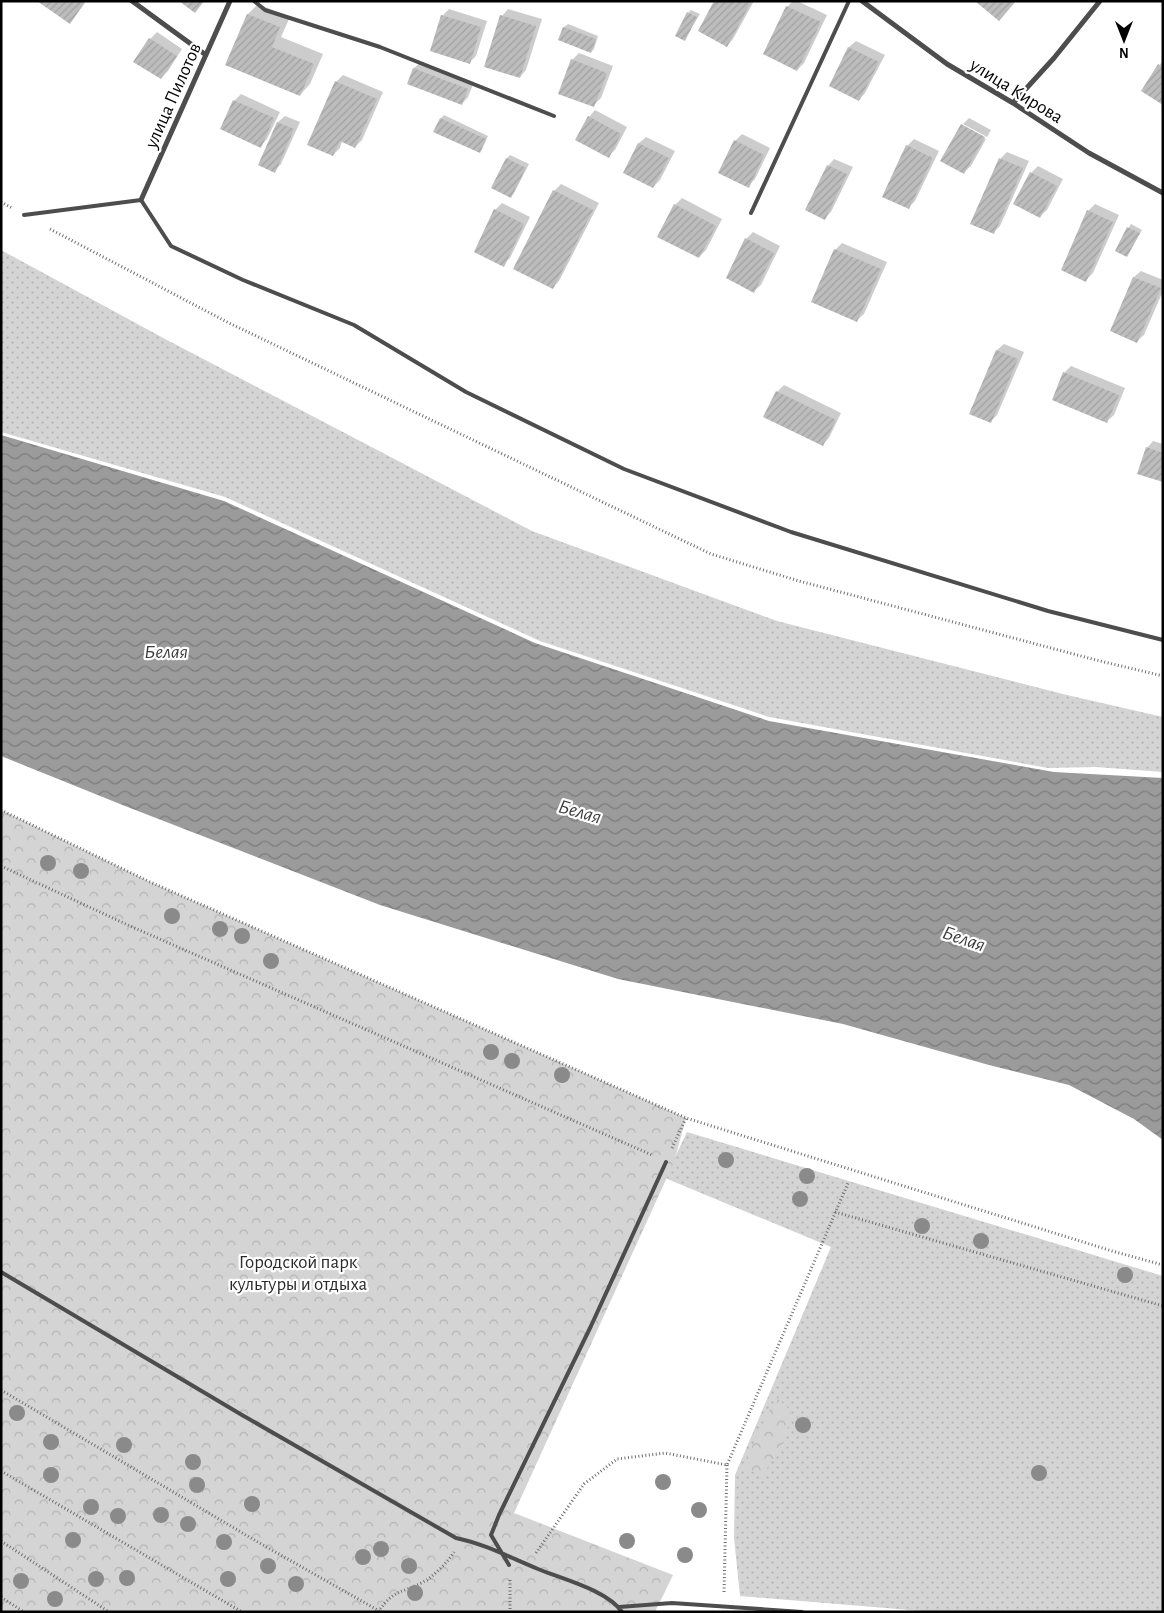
<svg xmlns="http://www.w3.org/2000/svg" width="1164" height="1613" font-family="'Alegreya Sans',sans-serif">
<style>
.grass{fill:url(#grass-dots)}
.forest{fill:url(#forest-crowns)}
.water{fill:url(#water-waves)}
.shadow{fill:#0003}
.building{fill:url(#building-hatch)}
.lines{fill:none;stroke-linecap:round;stroke-linejoin:round}
.path{stroke:#6f6f6f;stroke-width:3;stroke-dasharray:1 2.5;stroke-linecap:butt}
.lane{stroke:#4d4d4d;stroke-width:4}
.street{stroke:#4d4d4d;stroke-width:5}
.tree{fill:#8a8a8a}
.labels{text-anchor:middle;stroke-width:4.5;stroke-linejoin:round;paint-order:stroke}
.street-label{font-size:19px;fill:#000;stroke:#fff}
.park-label{font-size:19px;fill:#2b2b2b;stroke:#fff}
.water-label{font-size:20px;font-style:italic;fill:#3c3c3c;stroke:#fff}
</style>
<defs>
<pattern id="grass-dots" width="8" height="8" patternUnits="userSpaceOnUse" patternTransform="scale(1.25)"><rect width="8" height="8" fill="#d4d4d4"/><path d="M2 2h.1M6 6h.1" fill="none" stroke="#b4b4b4" stroke-width="1.8" stroke-linecap="round"/></pattern>
<pattern id="forest-crowns" width="20" height="18" patternUnits="userSpaceOnUse" patternTransform="scale(1.25)"><rect width="20" height="18" fill="#d4d4d4"/><path d="M2 6a3 3 0 1 1 6 0M12 15a3 3 0 1 1 6 0" fill="none" stroke="#b4b4b4"/></pattern>
<pattern id="water-waves" width="16" height="10" patternUnits="userSpaceOnUse" patternTransform="scale(1.25)"><rect width="16" height="10" fill="#9b9b9b"/><path d="M0 5q4-4 8 0t8 0" fill="none" stroke="#7c7c7c"/></pattern>
<pattern id="building-hatch" width="6" height="6" patternUnits="userSpaceOnUse" patternTransform="scale(1.25)"><rect width="6" height="6" fill="#bdbdbd"/><path d="M-1 1l2-2M0 6l6-6M5 7l2-2" fill="none" stroke="#a1a1a1"/></pattern>
</defs>
<rect width="100%" height="100%" fill="#fff"/>
<path class="grass" d="M 1,250 L 167,340 L 532,531 L 777,621 L 1067,695 L 1163,717 L 1163,772 L 1096,767 L 1048,768 L 769,717 L 540,641 L 225,497 L 1,432 Z
M 687,1132 L 1163,1276 L 1163,1612 L 934,1612 L 740,1596 L 734,1538 L 735,1475 L 831,1247 L 665,1178 Z"/>
<path class="forest" d="M 1,810 L 148,881 L 686,1118 L 674,1162 L 514,1513 L 673,1575 L 655,1612 L 1,1612 Z
M 776,1397 L 790,1410 C 788,1441 778,1451 762,1476 L 742,1467 Z"/>
<path class="water" d="M 1,435 L 224,501 L 535,643 L 769,721 L 1054,772 L 1163,778 L 1163,1140 L 1134,1119 L 1069,1085 L 989,1065 L 843,1024 L 618,979 L 380,905 L 125,806 L 1,756 Z"/>
<path class="shadow" d="M 715,1 L 754,1 L 733,39 L 727,46 Z
M 793,1 L 797,1 L 827,15 L 804,63 L 797,70 L 764,54 L 787,7 Z
M 258,4 L 290,17 L 281,37 L 323,54 L 310,84 L 300,95 L 227,65 L 248,14 Z
M 449,9 L 487,21 L 476,56 L 469,63 L 442,16 Z
M 508,9 L 542,19 L 526,70 L 520,77 L 502,16 Z
M 691,10 L 700,14 L 685,39 L 688,13 Z
M 568,24 L 598,36 L 594,49 L 591,52 L 560,40 L 564,27 Z
M 157,32 L 182,49 L 168,71 L 161,78 L 150,39 Z
M 856,41 L 885,55 L 865,93 L 859,100 L 830,85 L 849,47 Z
M 579,53 L 613,66 L 601,98 L 594,105 L 572,60 Z
M 1163,60 L 1163,103 L 1142,91 Z
M 421,62 L 474,82 L 468,97 L 462,104 L 408,84 L 414,68 Z
M 343,75 L 383,92 L 362,140 L 355,147 L 342,141 L 340,148 L 333,155 L 336,82 Z
M 241,94 L 280,112 L 267,139 L 261,146 L 234,101 Z
M 595,110 L 627,127 L 615,150 L 608,156 L 589,117 Z
M 444,115 L 488,136 L 482,149 L 479,152 L 435,131 L 441,118 Z
M 285,116 L 300,122 L 281,164 L 275,171 L 259,164 L 278,122 Z
M 969,118 L 991,130 L 987,137 L 963,124 Z
M 962,124 L 962,126 L 986,139 L 971,166 L 964,172 L 942,161 Z
M 742,134 L 770,148 L 755,179 L 748,186 L 735,141 Z
M 646,137 L 675,151 L 660,180 L 653,187 L 624,172 L 639,143 Z
M 914,139 L 939,151 L 915,201 L 908,208 L 907,146 Z
M 1007,152 L 1029,161 L 1000,226 L 993,233 L 972,224 L 1001,158 Z
M 510,155 L 529,164 L 514,193 L 511,196 L 493,187 L 507,158 Z
M 834,159 L 853,167 L 831,212 L 825,218 L 828,166 Z
M 1038,166 L 1063,179 L 1047,210 L 1040,216 L 1031,173 Z
M 561,184 L 599,203 L 559,281 L 552,288 L 554,191 Z
M 682,198 L 722,219 L 706,250 L 699,257 L 675,205 Z
M 502,203 L 530,217 L 510,258 L 503,265 L 495,210 Z
M 1095,204 L 1119,215 L 1093,273 L 1086,280 L 1088,211 Z
M 1131,224 L 1142,230 L 1127,256 L 1116,250 Z
M 753,232 L 780,246 L 761,285 L 754,291 L 746,239 Z
M 842,243 L 887,262 L 864,314 L 857,320 L 835,250 Z
M 1141,271 L 1163,280 L 1163,291 L 1144,335 L 1137,341 L 1112,331 L 1134,277 Z
M 1004,344 L 1024,352 L 997,415 L 990,422 L 970,413 L 997,350 Z
M 1071,366 L 1125,388 L 1114,415 L 1107,421 L 1064,373 Z
M 784,385 L 841,413 L 829,438 L 823,444 L 777,392 Z
M 1153,441 L 1163,444 L 1163,481 L 1147,448 Z"/>
<path class="building" d="M 37,1 L 86,1 L 70,24 Z
M 179,1 L 204,1 L 195,13 Z
M 714,1 L 751,2 L 727,47 L 698,31 Z
M 975,1 L 1016,1 L 999,21 Z
M 786,6 L 821,22 L 797,71 L 763,54 Z
M 687,12 L 697,17 L 685,41 L 675,36 Z
M 247,14 L 280,27 L 272,47 L 314,64 L 300,96 L 225,65 Z
M 441,15 L 481,27 L 470,64 L 430,51 Z
M 500,15 L 536,26 L 520,78 L 484,67 Z
M 563,27 L 596,39 L 591,53 L 558,40 Z
M 149,38 L 177,56 L 161,79 L 133,62 Z
M 848,47 L 879,62 L 859,101 L 829,86 Z
M 571,59 L 607,73 L 594,107 L 558,94 Z
M 1158,64 L 1163,67 L 1163,105 L 1141,91 Z
M 413,68 L 468,89 L 462,105 L 407,84 Z
M 335,81 L 377,99 L 355,148 L 340,141 L 333,156 L 307,145 Z
M 233,100 L 274,118 L 261,148 L 220,129 Z
M 588,116 L 621,134 L 609,158 L 575,140 Z
M 440,118 L 486,139 L 480,153 L 433,132 Z
M 277,122 L 294,129 L 275,173 L 258,165 Z
M 961,124 L 985,137 L 964,174 L 940,161 Z
M 734,140 L 764,155 L 749,188 L 718,173 Z
M 638,143 L 669,158 L 653,188 L 623,173 Z
M 906,145 L 933,158 L 909,209 L 882,197 Z
M 506,158 L 526,168 L 511,198 L 491,188 Z
M 999,158 L 1023,168 L 994,234 L 970,224 Z
M 827,165 L 847,174 L 825,220 L 805,210 Z
M 1030,172 L 1057,186 L 1040,218 L 1013,204 Z
M 553,190 L 593,210 L 553,289 L 513,269 Z
M 674,204 L 716,226 L 699,258 L 657,237 Z
M 494,209 L 524,224 L 504,267 L 474,252 Z
M 1087,210 L 1113,222 L 1086,282 L 1061,270 Z
M 1127,227 L 1140,233 L 1127,257 L 1115,251 Z
M 745,238 L 774,253 L 754,293 L 726,278 Z
M 834,249 L 881,269 L 857,322 L 811,302 Z
M 1133,277 L 1161,288 L 1137,343 L 1110,331 Z
M 996,350 L 1018,359 L 991,423 L 969,414 Z
M 1063,372 L 1119,395 L 1107,423 L 1052,400 Z
M 776,391 L 836,420 L 823,446 L 763,417 Z
M 1146,447 L 1163,453 L 1163,482 L 1137,474 Z"/>
<g class="lines">
<path class="path" d="M 1,202 L 12,208
M 50,229 L 229,323 L 711,554 L 799,581 L 1096,660 L 1163,676
M 1,810 L 148,881 L 686,1118 L 1112,1251 L 1163,1265
M 1,866 L 130,926 L 652,1155
M 672,1148 L 686,1118
M 835,1212 L 1163,1306
M 1,1390 L 256,1541 L 381,1612
M 1,1471 L 242,1612
M 1,1541 L 109,1612
M 536,1553 L 584,1484 L 617,1459 L 665,1453 L 727,1465 L 848,1183
M 510,1580 L 510,1612
M 724,1592 L 727,1465
M 1,1597 L 24,1612
M 378,1612 C 395,1588 401,1594 423,1582 C 432,1578 449,1561 454,1552"/>
<path class="lane" d="M 254,1 L 265,10 L 380,47 L 554,116
M 751,213 L 849,1
M 24,215 L 141,200 L 171,246 L 243,280 L 354,325 L 466,392 L 624,469 L 791,532 L 1048,611 L 1163,640
M 1,1272 L 242,1415 L 456,1538 C 485,1544 511,1558 538,1569 C 562,1579 607,1590 622,1612
M 509,1565 L 491,1535 L 499,1515 L 591,1326 L 666,1162
M 619,1607 L 672,1603 L 802,1612"/>
<path class="street" d="M 132,1 L 206,55
M 862,1 L 947,64 L 1013,103 L 1089,153 L 1163,193
M 1013,103 L 1054,58 L 1100,1
M 141,200 L 230,1"/>
</g>
<g class="tree">
<circle cx="48" cy="863" r="8"/>
<circle cx="81" cy="871" r="8"/>
<circle cx="172" cy="916" r="8"/>
<circle cx="220" cy="929" r="8"/>
<circle cx="242" cy="936" r="8"/>
<circle cx="271" cy="961" r="8"/>
<circle cx="491" cy="1052" r="8"/>
<circle cx="512" cy="1061" r="8"/>
<circle cx="562" cy="1075" r="8"/>
<circle cx="726" cy="1160" r="8"/>
<circle cx="807" cy="1176" r="8"/>
<circle cx="800" cy="1199" r="8"/>
<circle cx="922" cy="1226" r="8"/>
<circle cx="981" cy="1241" r="8"/>
<circle cx="1125" cy="1275" r="8"/>
<circle cx="17" cy="1413" r="8"/>
<circle cx="803" cy="1425" r="8"/>
<circle cx="51" cy="1442" r="8"/>
<circle cx="124" cy="1445" r="8"/>
<circle cx="193" cy="1462" r="8"/>
<circle cx="1039" cy="1473" r="8"/>
<circle cx="51" cy="1475" r="8"/>
<circle cx="663" cy="1482" r="8"/>
<circle cx="197" cy="1485" r="8"/>
<circle cx="252" cy="1504" r="8"/>
<circle cx="91" cy="1507" r="8"/>
<circle cx="699" cy="1510" r="8"/>
<circle cx="161" cy="1515" r="8"/>
<circle cx="118" cy="1516" r="8"/>
<circle cx="188" cy="1524" r="8"/>
<circle cx="73" cy="1540" r="8"/>
<circle cx="627" cy="1541" r="8"/>
<circle cx="224" cy="1542" r="8"/>
<circle cx="381" cy="1549" r="8"/>
<circle cx="685" cy="1555" r="8"/>
<circle cx="363" cy="1557" r="8"/>
<circle cx="268" cy="1566" r="8"/>
<circle cx="409" cy="1566" r="8"/>
<circle cx="127" cy="1578" r="8"/>
<circle cx="96" cy="1579" r="8"/>
<circle cx="228" cy="1579" r="8"/>
<circle cx="21" cy="1581" r="8"/>
<circle cx="296" cy="1584" r="8"/>
<circle cx="415" cy="1593" r="8"/>
<circle cx="55" cy="1599" r="8"/>
</g>
<g class="labels">
<g class="street-label">
<text transform="translate(1017 90) rotate(32)" y="7">улица Кирова</text>
<text transform="translate(172 95) rotate(-66)" y="7">улица Пилотов</text>
</g>
<g class="park-label">
<text x="298" y="1268">Городской парк<tspan x="298" dy="22">культуры и отдыха</tspan></text>
</g>
<g class="water-label">
<text x="166" y="658">Белая</text>
<text transform="translate(580 811) rotate(16)" y="7">Белая</text>
<text transform="translate(964 938) rotate(19)" y="7">Белая</text>
</g>
</g>
<rect width="1164" height="1613" fill="none" stroke="#000000" stroke-width="5"/>
<g transform="translate(1124 40) rotate(180)" stroke="#ffffff" stroke-width="4" paint-order="stroke">
<path d="M0-4L9 19L0 12L-9 19Z" fill="#000000"/>
<text y="-8" font-size="14" font-weight="bold" text-anchor="middle" fill="#000000">N</text>
</g>
</svg>
